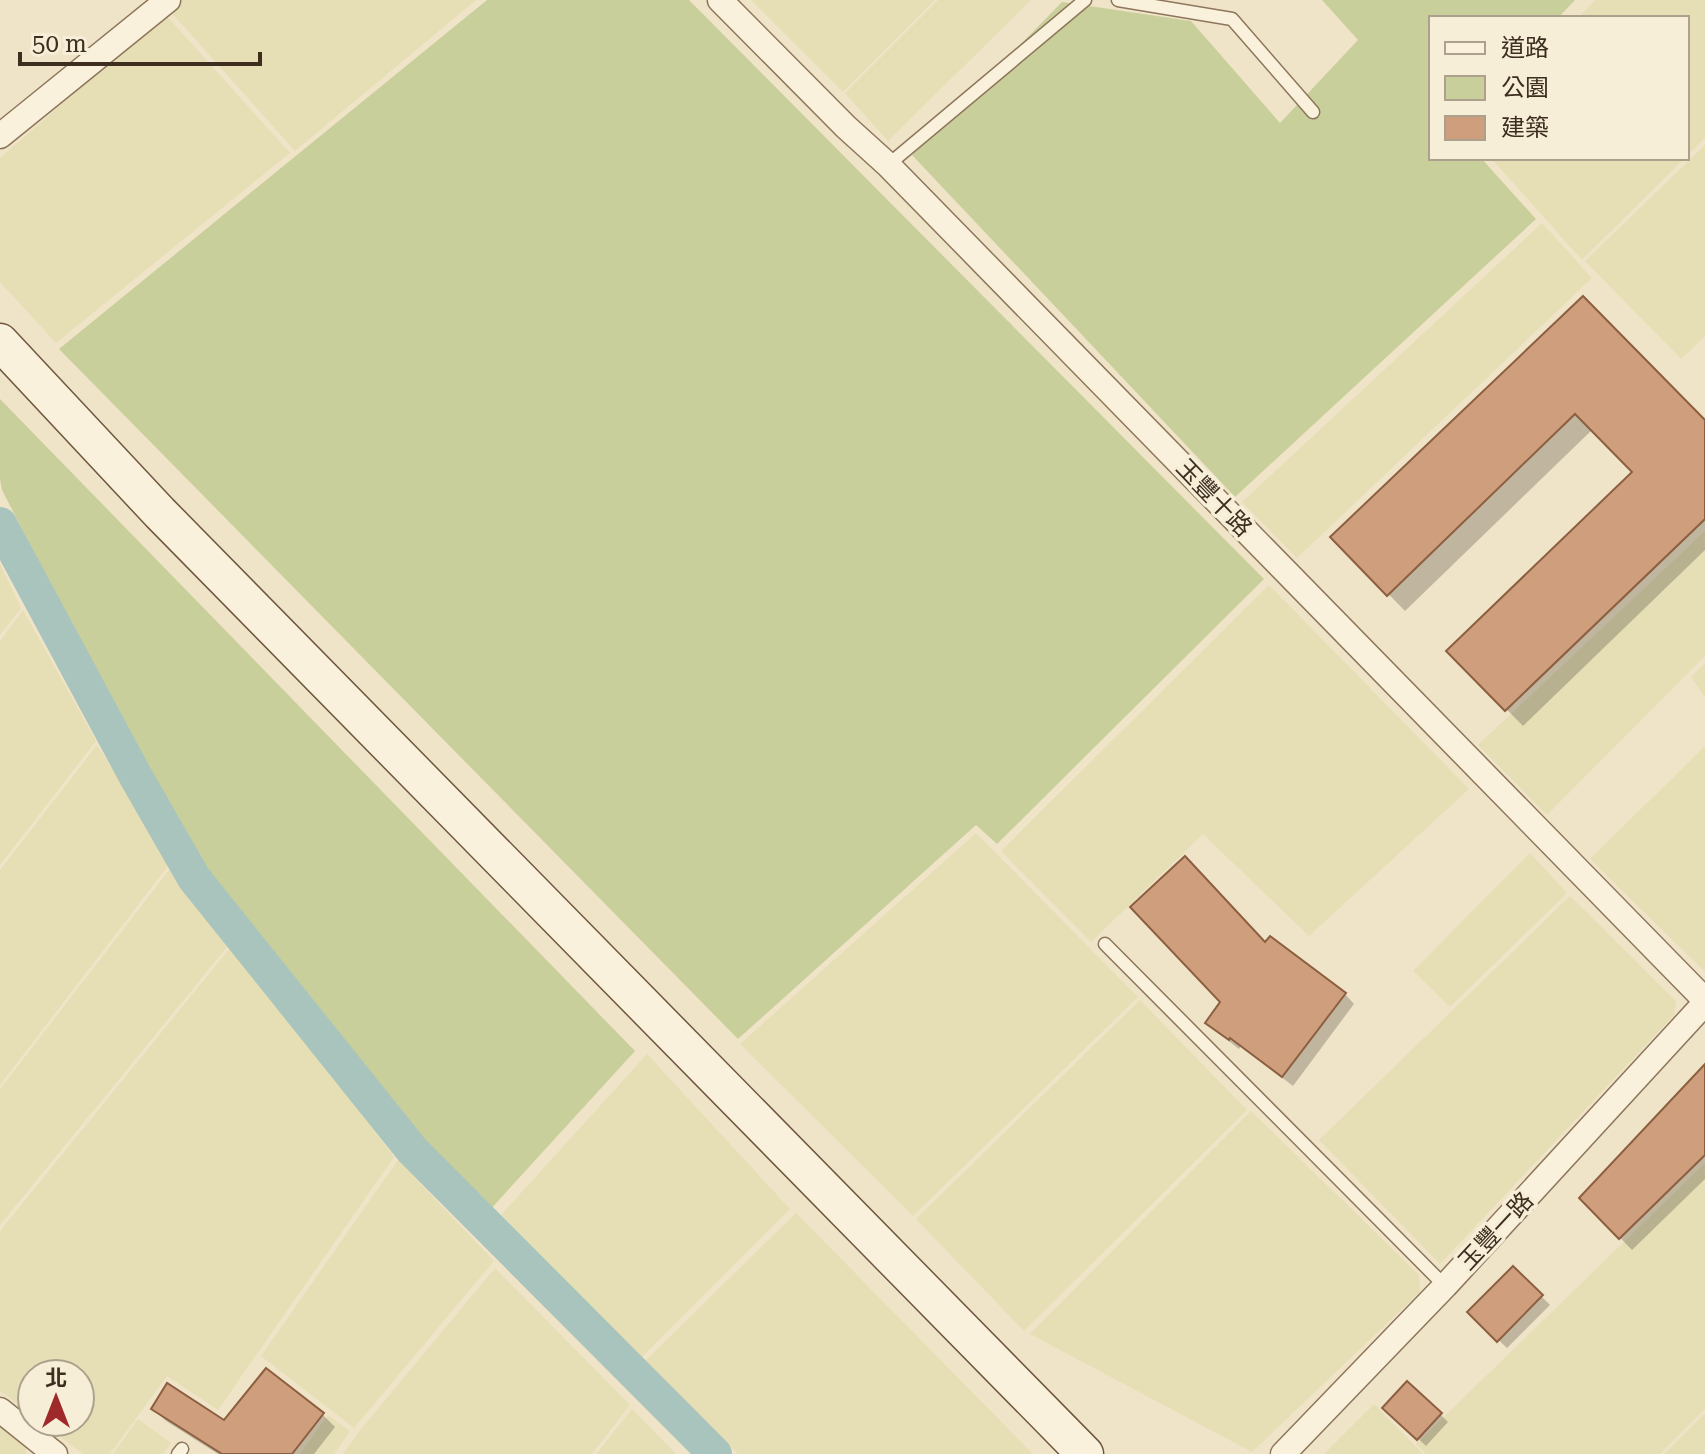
<svg xmlns="http://www.w3.org/2000/svg" width="1705" height="1454" font-family="'Roboto Serif','Noto Sans TC',serif">
<style>
.farmland{fill:#e6deb5}
.green{fill:#c9cf9b}
.shadow{fill:#0003}
.lines{fill:none;stroke-linecap:round;stroke-linejoin:round}
.canal{stroke:#a9c4bc;stroke-width:34}
.building{fill:#cf9f7d;stroke:#8d5f41;stroke-width:2}
.lane-casing{stroke:#8d765c;stroke-width:15}
.street-casing{stroke:#8d765c;stroke-width:27}
.secondary-casing{stroke:#6f573f;stroke-width:39}
.lane{stroke:#faf1dc;stroke-width:12}
.street{stroke:#faf1dc;stroke-width:24}
.secondary{stroke:#faf1dc;stroke-width:36}
.labels{text-anchor:middle;stroke-width:7;stroke-linejoin:round;paint-order:stroke}
.street-label{font-size:24px;fill:#3d2e20;stroke:#f7eed8}
</style>
<rect width="100%" height="100%" fill="#f0e4c8"/>
<path class="farmland" d="M 181,0 L 476,0 L 295,151 L 169,10 Z
M 751,0 L 935,0 L 843,92 Z
M 938,0 L 1031,0 L 888,141 L 845,93 Z
M 1595,0 L 1705,0 L 1705,138 L 1687,156 L 1687,18 L 1578,18 Z
M 165,14 L 290,153 L 56,343 L 0,282 L 0,158 Z
M 1705,145 L 1705,336 L 1681,359 L 1585,261 Z
M 1491,158 L 1685,158 L 1582,260 Z
M 1542,223 L 1592,278 L 1297,558 L 1242,502 Z
M 1705,531 L 1705,656 L 1547,815 L 1478,745 Z
M 0,564 L 21,608 L 0,635 Z
M 1269,585 L 1469,789 L 1309,936 L 1203,834 L 1091,942 L 1001,851 Z
M 23,610 L 96,741 L 0,865 L 0,641 Z
M 1705,663 L 1705,697 L 1691,677 Z
M 97,745 L 171,862 L 0,1085 L 0,870 Z
M 1705,746 L 1705,970 L 1703,970 L 1590,859 Z
M 976,833 L 1138,997 L 913,1216 L 740,1044 Z
M 1530,853 L 1567,893 L 1450,1007 L 1413,971 Z
M 173,865 L 232,941 L 0,1225 L 0,1089 Z
M 1570,896 L 1676,1001 L 1674,1015 L 1440,1264 L 1319,1140 Z
M 234,943 L 394,1157 L 218,1410 L 167,1376 L 110,1454 L 83,1454 L 41,1422 L 80,1422 L 80,1374 L 32,1374 L 32,1415 L 0,1391 L 0,1231 Z
M 1140,1000 L 1247,1110 L 1024,1331 L 916,1219 Z
M 647,1054 L 790,1209 L 640,1359 L 501,1215 Z
M 1251,1111 L 1419,1275 L 1420,1292 L 1252,1452 L 1030,1334 Z
M 398,1160 L 494,1261 L 354,1428 L 261,1356 Z
M 1705,1163 L 1705,1409 L 1660,1454 L 1426,1454 L 1416,1444 Z
M 796,1213 L 1033,1454 L 738,1454 L 645,1361 Z
M 495,1268 L 630,1405 L 592,1454 L 343,1454 L 357,1434 Z
M 1374,1404 L 1423,1454 L 1324,1454 Z
M 632,1409 L 676,1454 L 596,1454 Z
M 1705,1413 L 1705,1454 L 1664,1454 Z
M 328,1415 L 350,1431 L 334,1454 L 300,1454 Z
M 138,1419 L 171,1443 L 163,1454 L 113,1454 Z
M 0,1424 L 26,1444 L 26,1454 L 0,1454 Z"/>
<path class="green" d="M 487,0 L 689,0 L 1264,579 L 997,844 L 976,825 L 738,1039 L 59,349 Z
M 1322,0 L 1575,0 L 1558,18 L 1431,18 L 1431,158 L 1481,158 L 1536,219 L 1235,497 L 912,155 L 1062,2 L 1191,21 L 1280,123 L 1358,40 Z
M 0,399 L 635,1051 L 488,1212 L 413,1132 L 185,847 L 2,490 L 0,479 Z"/>
<path class="shadow" d="M 1583,299 L 1705,422 L 1705,550 L 1523,726 L 1449,651 L 1634,472 L 1593,429 L 1405,611 L 1333,537 Z
M 1266,945 L 1345,994 L 1354,1004 L 1293,1086 L 1241,1046 L 1239,1049 L 1217,1032 L 1207,1023 Z
M 1705,1067 L 1705,1179 L 1632,1250 L 1581,1198 Z
M 1513,1268 L 1550,1305 L 1507,1348 L 1469,1312 Z
M 266,1371 L 323,1415 L 335,1427 L 314,1454 L 218,1454 L 166,1421 L 153,1408 L 225,1423 Z
M 1440,1414 L 1448,1422 L 1426,1446 L 1393,1415 Z"/>
<g class="lines">
<path class="canal" d="M 0,524 L 136,777 L 194,878 L 412,1150 L 715,1454"/>
</g>
<path class="building" d="M 1583,296 L 1705,420 L 1705,519 L 1505,711 L 1446,651 L 1632,472 L 1575,414 L 1387,596 L 1330,537 Z
M 1185,856 L 1265,942 L 1270,936 L 1346,993 L 1282,1077 L 1230,1038 L 1229,1040 L 1205,1023 L 1220,1002 L 1130,907 Z
M 1705,1064 L 1705,1155 L 1619,1239 L 1579,1198 Z
M 1513,1266 L 1543,1295 L 1497,1342 L 1467,1312 Z
M 266,1368 L 324,1413 L 292,1454 L 222,1454 L 151,1409 L 167,1383 L 224,1420 Z
M 1407,1381 L 1442,1413 L 1417,1440 L 1382,1408 Z"/>
<g class="lines">
<defs>
<path id="lane" d="M 1118,0 L 1232,19 L 1313,112
M 888,165 L 1085,0
M 1105,944 L 1445,1286
M 178,1454 L 182,1449"/>
<path id="street" d="M 720,0 L 846,127 L 888,165 L 1705,1000
M 0,136 L 168,0
M 0,1410 L 55,1454
M 1283,1454 L 1445,1286 L 1705,1003"/>
<path id="secondary" d="M 0,342 L 160,513 L 1085,1454"/>
</defs>
<use href="#lane" class="lane-casing"/>
<use href="#street" class="street-casing"/>
<use href="#secondary" class="secondary-casing"/>
<use href="#lane" class="lane"/>
<use href="#street" class="street"/>
<use href="#secondary" class="secondary"/>
</g>
<g class="labels">
<g class="street-label">
<text transform="translate(1214 498) rotate(46)" y="8">玉豐十路</text>
<text transform="translate(1496 1231) rotate(-47)" y="8">玉豐一路</text>
</g>
</g>
<rect x="1429" y="16" width="260" height="144" fill="#f7eed8" stroke="#ada18e" stroke-width="2"/>
<rect x="1445" y="42" width="40" height="12" fill="#faf1dc" stroke="#ada18e" stroke-width="2"/>
<text x="1501" y="56" font-size="24" fill="#3d2e20">道路</text>
<rect x="1445" y="76" width="40" height="24" fill="#c9cf9b" stroke="#ada18e" stroke-width="2"/>
<text x="1501" y="96" font-size="24" fill="#3d2e20">公園</text>
<rect x="1445" y="116" width="40" height="24" fill="#cf9f7d" stroke="#ada18e" stroke-width="2"/>
<text x="1501" y="136" font-size="24" fill="#3d2e20">建築</text>
<g transform="translate(56 1398)"><circle r="38" fill="#f7eed8" stroke="#ada18e" stroke-width="2"/>
<path d="M0-6L14 30L0 20L-14 30Z" fill="#9e2a2b"/>
<text y="-12" font-size="22" font-weight="bold" text-anchor="middle" fill="#3d2e20">北</text>
</g>
<path d="M20 52v12h240v-12" fill="none" stroke="#3d2e20" stroke-width="4"/>
<text x="32" y="52" font-size="24" fill="#3d2e20" stroke="#f7eed8" stroke-width="6" paint-order="stroke">50 m</text>
</svg>
